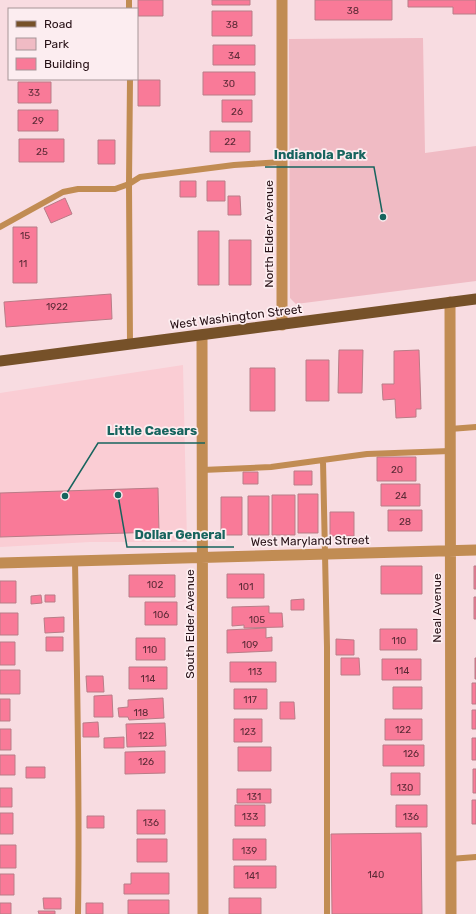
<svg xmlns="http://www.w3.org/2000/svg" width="476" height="914" font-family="Rubik,sans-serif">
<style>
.built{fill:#facdd4}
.green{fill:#f0bbc4}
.building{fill:#f97a98;stroke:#b97c87}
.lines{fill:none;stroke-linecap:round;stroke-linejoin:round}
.service{stroke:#c18c53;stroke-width:6}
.minor{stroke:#c18c53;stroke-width:11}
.primary{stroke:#765129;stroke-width:11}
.labels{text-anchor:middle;stroke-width:3.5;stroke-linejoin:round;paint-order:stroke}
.number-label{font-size:10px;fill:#5b2a36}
.street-label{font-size:12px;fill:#261015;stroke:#fcedf0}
.leader{fill:none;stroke:#17645e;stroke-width:1.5}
.callout-dot{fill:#17645e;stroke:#fcedf0;stroke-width:1.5}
.callout-label{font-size:13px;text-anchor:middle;font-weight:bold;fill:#17645e;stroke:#fcedf0;stroke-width:3.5;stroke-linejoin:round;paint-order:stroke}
</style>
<rect width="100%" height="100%" fill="#f8dce1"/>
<path class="built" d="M 183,365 L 187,542 L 90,542 L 0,547 L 0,393 Z"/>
<path class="green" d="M 423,38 L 425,153 L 476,146 L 476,281 L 296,304 L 290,298 L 289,39 Z"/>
<path class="building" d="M 138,0 L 163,0 L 163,16 L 138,16 Z
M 212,0 L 250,0 L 250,5 L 212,5 Z
M 315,0 L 392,0 L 392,20 L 315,20 Z
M 408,0 L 476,0 L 476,14 L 453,14 L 453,7 L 408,7 Z
M 212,11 L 252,11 L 252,36 L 212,36 Z
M 213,45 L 255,45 L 255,65 L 213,65 Z
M 203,72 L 255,72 L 255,95 L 203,95 Z
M 138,80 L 160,80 L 160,106 L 138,106 Z
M 18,82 L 51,82 L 51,103 L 18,103 Z
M 222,100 L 252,100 L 252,122 L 222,122 Z
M 18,110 L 58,110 L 58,131 L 18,131 Z
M 210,131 L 250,131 L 250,152 L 210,152 Z
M 19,139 L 64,139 L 64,162 L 19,162 Z
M 98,140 L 115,140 L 115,164 L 98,164 Z
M 180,181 L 196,181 L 196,197 L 180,197 Z
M 207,181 L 225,181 L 225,201 L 207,201 Z
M 228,196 L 240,196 L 241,215 L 228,215 Z
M 65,198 L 72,214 L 51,223 L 44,208 Z
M 13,227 L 37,227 L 37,283 L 13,283 Z
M 198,231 L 219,231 L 219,285 L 198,285 Z
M 229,240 L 251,240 L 251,285 L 229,285 Z
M 111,294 L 112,319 L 6,327 L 4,302 Z
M 339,350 L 363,350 L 362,393 L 338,393 Z
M 419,350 L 421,409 L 416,409 L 416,417 L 396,418 L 395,399 L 383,400 L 382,384 L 394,384 L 394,351 Z
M 306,360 L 329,360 L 329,401 L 306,401 Z
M 250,368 L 275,368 L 275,411 L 250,411 Z
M 377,457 L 416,457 L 416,481 L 377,481 Z
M 294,471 L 312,471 L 312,485 L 294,485 Z
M 243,472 L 258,472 L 258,484 L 243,484 Z
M 381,484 L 420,484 L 420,506 L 381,506 Z
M 158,488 L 159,532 L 0,537 L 0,493 Z
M 298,494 L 318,494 L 318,533 L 298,533 Z
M 272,495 L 295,495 L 295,535 L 272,535 Z
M 248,496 L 269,496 L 269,535 L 248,535 Z
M 221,497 L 242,497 L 242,535 L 221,535 Z
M 388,510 L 422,510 L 422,531 L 388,531 Z
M 330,512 L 354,512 L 354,536 L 330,536 Z
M 381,566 L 422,566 L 422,594 L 381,594 Z
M 474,566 L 476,566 L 476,589 L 474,589 Z
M 227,574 L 264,574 L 264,598 L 227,598 Z
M 129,575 L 175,575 L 175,597 L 129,597 Z
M 0,581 L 16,581 L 16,603 L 0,603 Z
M 41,595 L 42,603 L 31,604 L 31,596 Z
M 45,595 L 55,595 L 55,602 L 45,602 Z
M 474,597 L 476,597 L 476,619 L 474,619 Z
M 304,599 L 304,610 L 291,610 L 291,600 Z
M 145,602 L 177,602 L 177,625 L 145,625 Z
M 269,606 L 269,613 L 282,613 L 283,627 L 244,628 L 244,625 L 232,626 L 232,607 Z
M 0,613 L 18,613 L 18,635 L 0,635 Z
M 64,617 L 64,632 L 45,633 L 44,618 Z
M 266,628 L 266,638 L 272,637 L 272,651 L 227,653 L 227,630 Z
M 380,629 L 417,629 L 417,650 L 380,650 Z
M 46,637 L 63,637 L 63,651 L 46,651 Z
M 136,638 L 165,638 L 165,660 L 136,660 Z
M 336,639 L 354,640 L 354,655 L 336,655 Z
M 0,642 L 15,642 L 15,665 L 0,665 Z
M 341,658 L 359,658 L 360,675 L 341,675 Z
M 475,658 L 476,658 L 476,679 L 475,679 Z
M 382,659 L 421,659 L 421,680 L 382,680 Z
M 230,662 L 276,662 L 276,682 L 230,682 Z
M 129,667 L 167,667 L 167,689 L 129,689 Z
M 0,670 L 20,670 L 20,694 L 0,694 Z
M 86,676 L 103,676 L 104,692 L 87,692 Z
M 472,683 L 476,683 L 476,704 L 472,704 Z
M 393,687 L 422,687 L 422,709 L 393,709 Z
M 234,689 L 267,689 L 267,709 L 234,709 Z
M 112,695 L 113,717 L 94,717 L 94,696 Z
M 163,698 L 164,718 L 129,720 L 128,717 L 119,717 L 118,708 L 128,707 L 128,700 Z
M 0,699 L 10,699 L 10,721 L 0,721 Z
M 280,702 L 294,702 L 295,719 L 280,719 Z
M 472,710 L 476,710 L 476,729 L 472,729 Z
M 234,719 L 262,719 L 262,742 L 234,742 Z
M 385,719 L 422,719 L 422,740 L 385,740 Z
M 98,722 L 99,737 L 83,737 L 83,723 Z
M 165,723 L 166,746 L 127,747 L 126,724 Z
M 0,729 L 11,729 L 11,750 L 0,750 Z
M 124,737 L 124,748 L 104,748 L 104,738 Z
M 472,738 L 476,738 L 476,760 L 472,760 Z
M 383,745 L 424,745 L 424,766 L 383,766 Z
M 238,747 L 271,747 L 271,771 L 238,771 Z
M 165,751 L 165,773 L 125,774 L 125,752 Z
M 0,755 L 15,755 L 15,775 L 0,775 Z
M 26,767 L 45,767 L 45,778 L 26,778 Z
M 473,769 L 476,769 L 476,793 L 473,793 Z
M 391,773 L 420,773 L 420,795 L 391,795 Z
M 0,788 L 12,788 L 12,807 L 0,807 Z
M 237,789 L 271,789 L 271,803 L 237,803 Z
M 472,800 L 476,800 L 476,824 L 472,824 Z
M 235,805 L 265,805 L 265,826 L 235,826 Z
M 396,805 L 427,805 L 427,827 L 396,827 Z
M 137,810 L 165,810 L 165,834 L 137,834 Z
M 0,813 L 13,813 L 13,834 L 0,834 Z
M 87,816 L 104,816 L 104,828 L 87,828 Z
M 421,833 L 422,914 L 332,914 L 331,834 Z
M 137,839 L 167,839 L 167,862 L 137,862 Z
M 233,839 L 266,839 L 266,860 L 233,860 Z
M 0,845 L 16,845 L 16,868 L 0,868 Z
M 234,866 L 276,866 L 276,888 L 234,888 Z
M 131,873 L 169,873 L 169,894 L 124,894 L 124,884 L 131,884 Z
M 0,874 L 14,874 L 14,895 L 0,895 Z
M 43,898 L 61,898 L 61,909 L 44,909 Z
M 229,898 L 261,898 L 261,914 L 229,914 Z
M 128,900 L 169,900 L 169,914 L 128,914 Z
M 0,903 L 11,903 L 11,914 L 0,914 Z
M 86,903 L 103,903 L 103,914 L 86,914 Z
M 38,911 L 55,911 L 55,914 L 39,914 Z"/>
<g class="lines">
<path class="service" d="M 129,0 L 129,9
M 0,227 L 63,192 L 78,189 L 115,189 L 129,184 L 140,177 L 234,165 L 282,162
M 130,344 L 129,184 L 130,79
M 450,429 L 476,427
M 323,461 L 327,647 L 327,914
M 202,470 L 271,467 L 367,454 L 450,451
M 75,561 C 77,678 80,796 78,914
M 450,859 L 476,857"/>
<path class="minor" d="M 282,0 L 282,325
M 450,302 L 451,914
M 202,335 L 203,914
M 0,563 L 476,550"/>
<path class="primary" d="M 0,361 L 476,299"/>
</g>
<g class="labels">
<g class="number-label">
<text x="353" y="14">38</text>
<text x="232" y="28">38</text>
<text x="234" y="59">34</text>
<text x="229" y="87">30</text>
<text x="34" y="96">33</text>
<text x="237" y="115">26</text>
<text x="38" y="124">29</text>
<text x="230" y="145">22</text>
<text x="42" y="155">25</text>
<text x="25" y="239">15</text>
<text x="23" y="267">11</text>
<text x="57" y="310">1922</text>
<text x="397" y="473">20</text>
<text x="401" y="499">24</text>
<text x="405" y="525">28</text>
<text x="155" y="588">102</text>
<text x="246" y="590">101</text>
<text x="161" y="618">106</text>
<text x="257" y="623">105</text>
<text x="399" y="644">110</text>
<text x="250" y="648">109</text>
<text x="150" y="653">110</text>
<text x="402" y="674">114</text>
<text x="255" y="675">113</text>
<text x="148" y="682">114</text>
<text x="250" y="703">117</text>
<text x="141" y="716">118</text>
<text x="403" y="733">122</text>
<text x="248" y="735">123</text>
<text x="146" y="739">122</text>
<text x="411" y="757">126</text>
<text x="146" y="765">126</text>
<text x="405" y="791">130</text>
<text x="254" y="800">131</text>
<text x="250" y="820">133</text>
<text x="411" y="820">136</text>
<text x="151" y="826">136</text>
<text x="249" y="854">139</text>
<text x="376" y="878">140</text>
<text x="252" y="879">141</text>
</g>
<g class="street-label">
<text transform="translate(269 234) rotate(-90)" y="4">North Elder Avenue</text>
<text transform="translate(236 317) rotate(-7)" y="4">West Washington Street</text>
<text transform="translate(310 541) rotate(-1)" y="4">West Maryland Street</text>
<text transform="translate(437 608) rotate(-90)" y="4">Neal Avenue</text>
<text transform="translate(190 624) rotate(-90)" y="4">South Elder Avenue</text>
</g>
</g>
<path class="leader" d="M383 217L374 167H265M65 496L98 443H205M118 495L127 547H234"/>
<g class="callout-dot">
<circle cx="383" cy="217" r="4"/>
<circle cx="65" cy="496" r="4"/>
<circle cx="118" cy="495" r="4"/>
</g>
<g class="callout-label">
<text x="320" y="159">Indianola Park</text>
<text x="152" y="435">Little Caesars</text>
<text x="180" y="539">Dollar General</text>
</g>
<rect x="8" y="8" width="130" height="72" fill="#fcedf0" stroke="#a69598"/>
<rect x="16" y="21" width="20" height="6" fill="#765129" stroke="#a69598"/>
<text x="44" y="28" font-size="12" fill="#261015">Road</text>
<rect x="16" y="38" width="20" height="12" fill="#f0bbc4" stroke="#a69598"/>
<text x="44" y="48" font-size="12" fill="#261015">Park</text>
<rect x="16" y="58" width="20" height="12" fill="#f97a98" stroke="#a69598"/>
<text x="44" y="68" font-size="12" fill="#261015">Building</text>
</svg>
